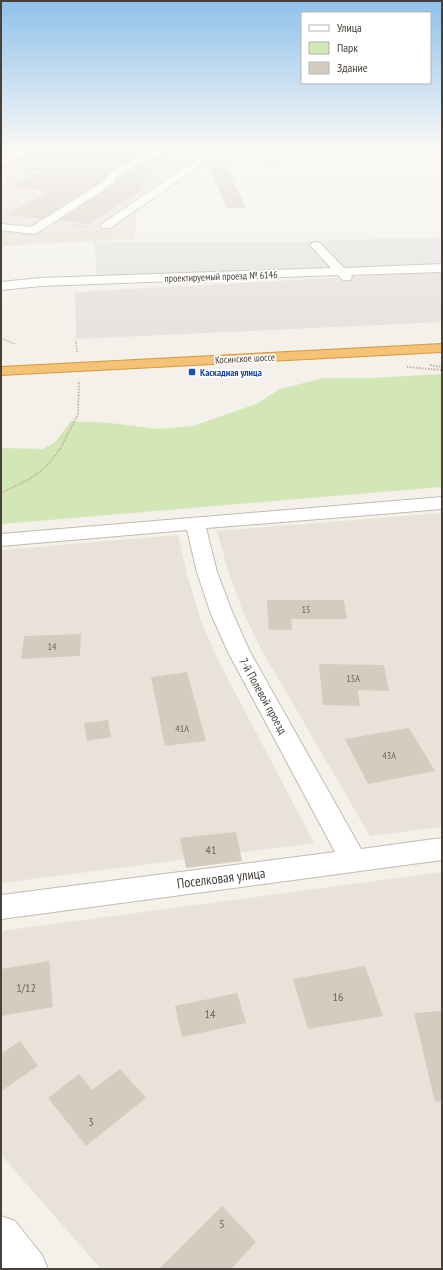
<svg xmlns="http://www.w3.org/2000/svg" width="443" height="1270" font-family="'PT Sans Narrow',sans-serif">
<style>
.residential{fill:#e8e2d9}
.industrial{fill:#e7e3df}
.green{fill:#d3e6b6}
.parking{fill:#e6e4e2}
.building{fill:#d5ccc0}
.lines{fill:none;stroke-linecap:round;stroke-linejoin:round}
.minor-casing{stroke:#c2bbb0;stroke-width:2}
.highway-casing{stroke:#d49844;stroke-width:2}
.path-far2{stroke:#c0b39f;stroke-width:1;stroke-dasharray:1 1;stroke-linecap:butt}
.path-far1{stroke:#c0b39f;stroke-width:1.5;stroke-dasharray:1 1;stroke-linecap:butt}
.path{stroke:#c0b39f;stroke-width:2;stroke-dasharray:1.5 1.5;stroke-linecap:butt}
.minor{fill:#fff;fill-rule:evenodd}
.highway{fill:#f5c375;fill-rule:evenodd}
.transit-dot{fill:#1a4fb4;stroke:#fff;stroke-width:1.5}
.labels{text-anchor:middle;stroke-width:3.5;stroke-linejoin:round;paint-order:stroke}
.far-street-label{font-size:10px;fill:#484139;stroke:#fff}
.far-transit-label{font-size:10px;font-weight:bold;fill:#164399;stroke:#fff;text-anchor:start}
.number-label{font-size:10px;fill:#6b645b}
.street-label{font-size:12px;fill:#484139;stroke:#fff}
.near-number-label{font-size:12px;fill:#6b645b}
.near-street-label{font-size:14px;fill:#484139;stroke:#fff}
</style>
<rect width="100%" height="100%" fill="#f4f1ea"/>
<path class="residential" d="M 1,149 L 112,149 L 225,158 L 186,174 L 136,210 L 135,239 L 1,246 Z
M 442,513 L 442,827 L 370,836 L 261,649 L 243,612 L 228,570 L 217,531 Z
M 178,535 L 187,574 L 200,618 L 216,656 L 314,843 L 1,883 L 1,550 Z
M 442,872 L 442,1269 L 101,1269 L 1,1155 L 1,931 Z"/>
<path class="industrial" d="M 442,272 L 442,322 L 76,339 L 75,292 Z"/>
<path class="green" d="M 202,149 L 272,149 L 279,168 L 238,157 L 196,152 Z
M 442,374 L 442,487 L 1,524 L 1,448 L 43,449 L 55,442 L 71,421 L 110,423 L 157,429 L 193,426 L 256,404 L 280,389 L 324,378 L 371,378 Z"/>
<path class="parking" d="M 442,237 L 442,263 L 97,277 L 94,242 L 314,241 Z"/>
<path class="building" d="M 1,149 L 21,149 L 1,158 Z
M 35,149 L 81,149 L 140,154 L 106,174 L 105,179 L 42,219 L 6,215 L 50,191 L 9,187 L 42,171 L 2,167 L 35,150 Z
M 156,155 L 178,157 L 134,184 L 149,185 L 89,224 L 59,220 L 115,184 L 116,179 Z
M 211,160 L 224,162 L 246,208 L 227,208 L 207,163 Z
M 267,600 L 344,600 L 347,619 L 291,619 L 292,630 L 269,630 Z
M 81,634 L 80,656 L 21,659 L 24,636 Z
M 319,664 L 384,665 L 389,691 L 358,690 L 360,706 L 323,705 Z
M 187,672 L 206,741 L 165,746 L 151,677 Z
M 108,720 L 111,737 L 87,741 L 84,723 Z
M 409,728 L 435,771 L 368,784 L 345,739 Z
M 236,832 L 242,861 L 186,868 L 180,838 Z
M 49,961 L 53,1007 L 1,1016 L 1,969 Z
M 365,966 L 383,1016 L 308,1029 L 293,979 Z
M 237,993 L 246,1023 L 182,1037 L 175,1006 Z
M 442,1011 L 442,1101 L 435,1102 L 414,1013 Z
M 20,1041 L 38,1066 L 1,1091 L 1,1054 Z
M 120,1069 L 146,1098 L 86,1146 L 48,1098 L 79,1074 L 92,1090 Z
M 222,1206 L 256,1242 L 231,1269 L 159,1269 Z"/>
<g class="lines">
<defs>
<path id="minor" d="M 24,149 L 34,149 L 1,166 L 1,160 Z
M 138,149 L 166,149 L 208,152 L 218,149 L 229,149 L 228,151 L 220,154 L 249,160 L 250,162 L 246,165 L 211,158 L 110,228 L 102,228 L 101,226 L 102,224 L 200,157 L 157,153 L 115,178 L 114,183 L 37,233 L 33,234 L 1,230 L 1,224 L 31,227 L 106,180 L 107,175 L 146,152 L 139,151 Z
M 316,242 L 320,243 L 344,268 L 442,264 L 442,272 L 351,275 L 352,277 L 350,280 C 344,281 342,280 338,275 L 41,286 L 1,290 L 1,282 L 41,278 L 331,268 L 310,245 L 312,243 Z
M 442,497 L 442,509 L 206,528 L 217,572 L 233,614 L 250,652 L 361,849 L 442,838 L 442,860 L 1,919 L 1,895 L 335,852 L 228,652 L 211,614 L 197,572 L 187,530 L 1,546 L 1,534 Z
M 1,1216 L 15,1221 L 42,1255 L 48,1269 L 3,1269 L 1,1266 Z"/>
<path id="highway" d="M 442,344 L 442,352 L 1,375 L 1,367 Z"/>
</defs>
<use href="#minor" class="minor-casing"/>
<use href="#highway" class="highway-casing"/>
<path class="path-far2" d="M 13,173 L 86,179
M 133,181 L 144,182
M 71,225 L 92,227"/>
<path class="path-far1" d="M 1,246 L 8,243
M 1,338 L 15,344
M 76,341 L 77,352"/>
<path class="path" d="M 430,365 L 442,367
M 407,367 L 442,370
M 1,493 L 28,480 L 46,467 L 60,449 L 78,414 L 79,381"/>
<use href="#minor" class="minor"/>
<use href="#highway" class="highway"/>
</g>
<linearGradient id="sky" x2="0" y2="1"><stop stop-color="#8fc1ea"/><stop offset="0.46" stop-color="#faf9f6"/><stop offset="1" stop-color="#faf9f6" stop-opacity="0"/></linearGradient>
<rect width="443" height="326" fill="url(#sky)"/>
<rect class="transit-dot" x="188" y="368" width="8" height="8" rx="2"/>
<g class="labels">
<g class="far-street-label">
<text transform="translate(221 276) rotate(-2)" y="4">проектируемый проезд № 6146</text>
<text transform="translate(245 358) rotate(-3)" y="4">Косинское шоссе</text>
</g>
<g class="far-transit-label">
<text x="200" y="376">Каскадная улица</text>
</g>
<g class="number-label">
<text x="306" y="613">15</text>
<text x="52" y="650">14</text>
<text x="353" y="682">15А</text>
<text x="182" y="732">41А</text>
<text x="389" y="759">43А</text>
</g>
<g class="street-label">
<text transform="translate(263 696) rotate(61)" y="4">7-й Полевой проезд</text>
</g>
<g class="near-number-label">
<text x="211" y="854">41</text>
<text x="26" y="992">1/12</text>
<text x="338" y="1001">16</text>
<text x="210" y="1018">14</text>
<text x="91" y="1126">3</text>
<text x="222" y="1228">5</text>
</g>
<g class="near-street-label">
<text transform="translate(221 878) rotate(-7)" y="5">Поселковая улица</text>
</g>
</g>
<rect width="443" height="1270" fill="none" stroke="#484139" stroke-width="4"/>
<rect x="301" y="12" width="130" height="72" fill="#ffffff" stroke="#b6b3b0"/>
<rect x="309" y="25" width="20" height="6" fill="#ffffff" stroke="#b6b3b0"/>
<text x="337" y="32" font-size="12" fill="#484139">Улица</text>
<rect x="309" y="42" width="20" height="12" fill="#d3e6b6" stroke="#b6b3b0"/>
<text x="337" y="52" font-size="12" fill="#484139">Парк</text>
<rect x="309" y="62" width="20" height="12" fill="#d5ccc0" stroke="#b6b3b0"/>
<text x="337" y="72" font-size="12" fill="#484139">Здание</text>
</svg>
